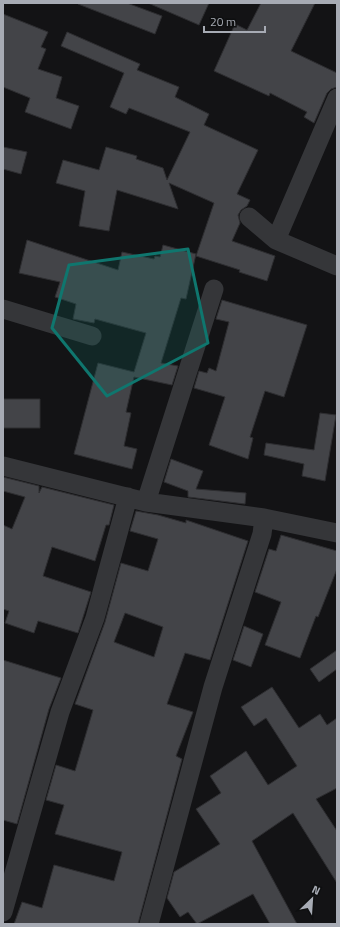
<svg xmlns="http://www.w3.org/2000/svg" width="340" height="927" font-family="'Titillium Web',sans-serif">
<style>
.building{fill:#434448;stroke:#2e2e31;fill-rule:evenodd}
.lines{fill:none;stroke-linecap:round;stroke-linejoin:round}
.street{stroke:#353639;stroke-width:19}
.marked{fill:#0f766e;fill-opacity:0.2;stroke:#0f766e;stroke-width:3;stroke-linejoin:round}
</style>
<rect width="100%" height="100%" fill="#131315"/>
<path class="building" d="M 78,3 L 127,3 L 162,16 L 155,34 L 78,4 Z
M 148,3 L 209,3 L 199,25 Z
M 261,3 L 315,3 L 291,51 L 337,73 L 337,87 L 331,89 L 327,93 L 314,123 L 304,117 L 307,112 L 270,93 L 269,96 L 214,71 L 235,24 L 247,30 Z
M 3,14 L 48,32 L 41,47 L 46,49 L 38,69 L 62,77 L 56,98 L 79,106 L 71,129 L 25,112 L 30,98 L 3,87 Z
M 67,32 L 140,64 L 137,70 L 179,87 L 175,97 L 209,114 L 204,125 L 258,150 L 237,194 L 250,200 L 247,206 L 241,210 L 238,215 L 240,223 L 232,241 L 275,256 L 267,281 L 239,272 L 240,270 L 196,256 L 214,203 L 169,183 L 178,209 L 117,190 L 109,231 L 79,226 L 85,191 L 56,183 L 63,160 L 99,170 L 106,147 L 137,156 L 136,159 L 163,168 L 167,180 L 190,132 L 129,108 L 126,114 L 110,107 L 124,73 L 61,46 Z
M 3,147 L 27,152 L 21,174 L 3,169 Z
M 27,240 L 118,270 L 122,252 L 154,259 L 155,256 L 160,257 L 163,245 L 196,254 L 186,299 L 181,298 L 161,363 L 178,366 L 172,385 L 134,377 L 126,412 L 131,413 L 124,446 L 137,449 L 132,469 L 74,454 L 98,363 L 134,372 L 146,333 L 95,319 L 94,323 L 73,319 L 76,304 L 55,297 L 60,282 L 19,273 Z
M 222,300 L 307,325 L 284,397 L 265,391 L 250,437 L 253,438 L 248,459 L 209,445 L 225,397 L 194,388 L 199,371 L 207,373 L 209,368 L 216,371 L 229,322 L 216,319 Z
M 3,399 L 40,399 L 40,428 L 3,428 Z
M 320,413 L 336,415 L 325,481 L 302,476 L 304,464 L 264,455 L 266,443 L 314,450 Z
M 171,459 L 203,471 L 196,489 L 246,493 L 245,504 L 188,497 L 188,491 L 164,482 Z
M 3,477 L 39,486 L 39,493 L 42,487 L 114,505 L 109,525 L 106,525 L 95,561 L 52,547 L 43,576 L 91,592 L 78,633 L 38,621 L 34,633 L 5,623 L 9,611 L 3,609 L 3,525 L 12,529 L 25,497 L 3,491 Z
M 136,511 L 158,515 L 186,523 L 186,520 L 248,541 L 210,660 L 185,653 L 167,704 L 193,712 L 176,756 L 182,759 L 138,924 L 14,924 L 22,902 L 42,908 L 54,865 L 114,881 L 122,852 L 55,834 L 64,805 L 46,800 L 56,765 L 75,771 L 93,710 L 75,704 L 105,622 L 121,563 L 148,571 L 158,539 L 130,531 ZM 125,613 L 163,627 L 154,657 L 114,642 Z
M 281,535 L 337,551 L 337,569 L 318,617 L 316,616 L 300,658 L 265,645 L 281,602 L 255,592 L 269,549 L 276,551 Z
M 244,626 L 263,634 L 251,667 L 233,660 Z
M 337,650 L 337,669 L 319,682 L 310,669 Z
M 3,660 L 61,678 L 49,709 L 17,824 L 3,820 Z
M 272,687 L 299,728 L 320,714 L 327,725 L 337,718 L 337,788 L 316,799 L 337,831 L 337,883 L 293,813 L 252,841 L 297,924 L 270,924 L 253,894 L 197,924 L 188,912 L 180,917 L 167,898 L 174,872 L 220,844 L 196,809 L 221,793 L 210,776 L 246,751 L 268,785 L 297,766 L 266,718 L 254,726 L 241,707 Z"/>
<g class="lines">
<path class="street" d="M 249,217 L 276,240 L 337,266
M 276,240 L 337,98
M 3,309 L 92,336
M 3,466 L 146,502 L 264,518 L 337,533
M 146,502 L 214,289
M 3,912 L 60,712 L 95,618 L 128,497
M 149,924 L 213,687 L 262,534 L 264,518"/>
</g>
<path class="marked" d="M 188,249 L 208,343 L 107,396 L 52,328 L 69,265 Z"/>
<rect width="340" height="927" fill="none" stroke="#a7abb4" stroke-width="8"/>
<g transform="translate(312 899) rotate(25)" stroke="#0e0f10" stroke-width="3" paint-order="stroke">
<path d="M0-3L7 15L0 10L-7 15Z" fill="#a7abb4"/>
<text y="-6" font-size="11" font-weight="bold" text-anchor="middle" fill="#a7abb4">N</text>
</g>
<path d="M204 26v6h61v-6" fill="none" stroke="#a7abb4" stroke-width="2"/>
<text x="210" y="26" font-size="12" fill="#a7abb4" stroke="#0e0f10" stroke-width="3" paint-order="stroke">20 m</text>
</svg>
